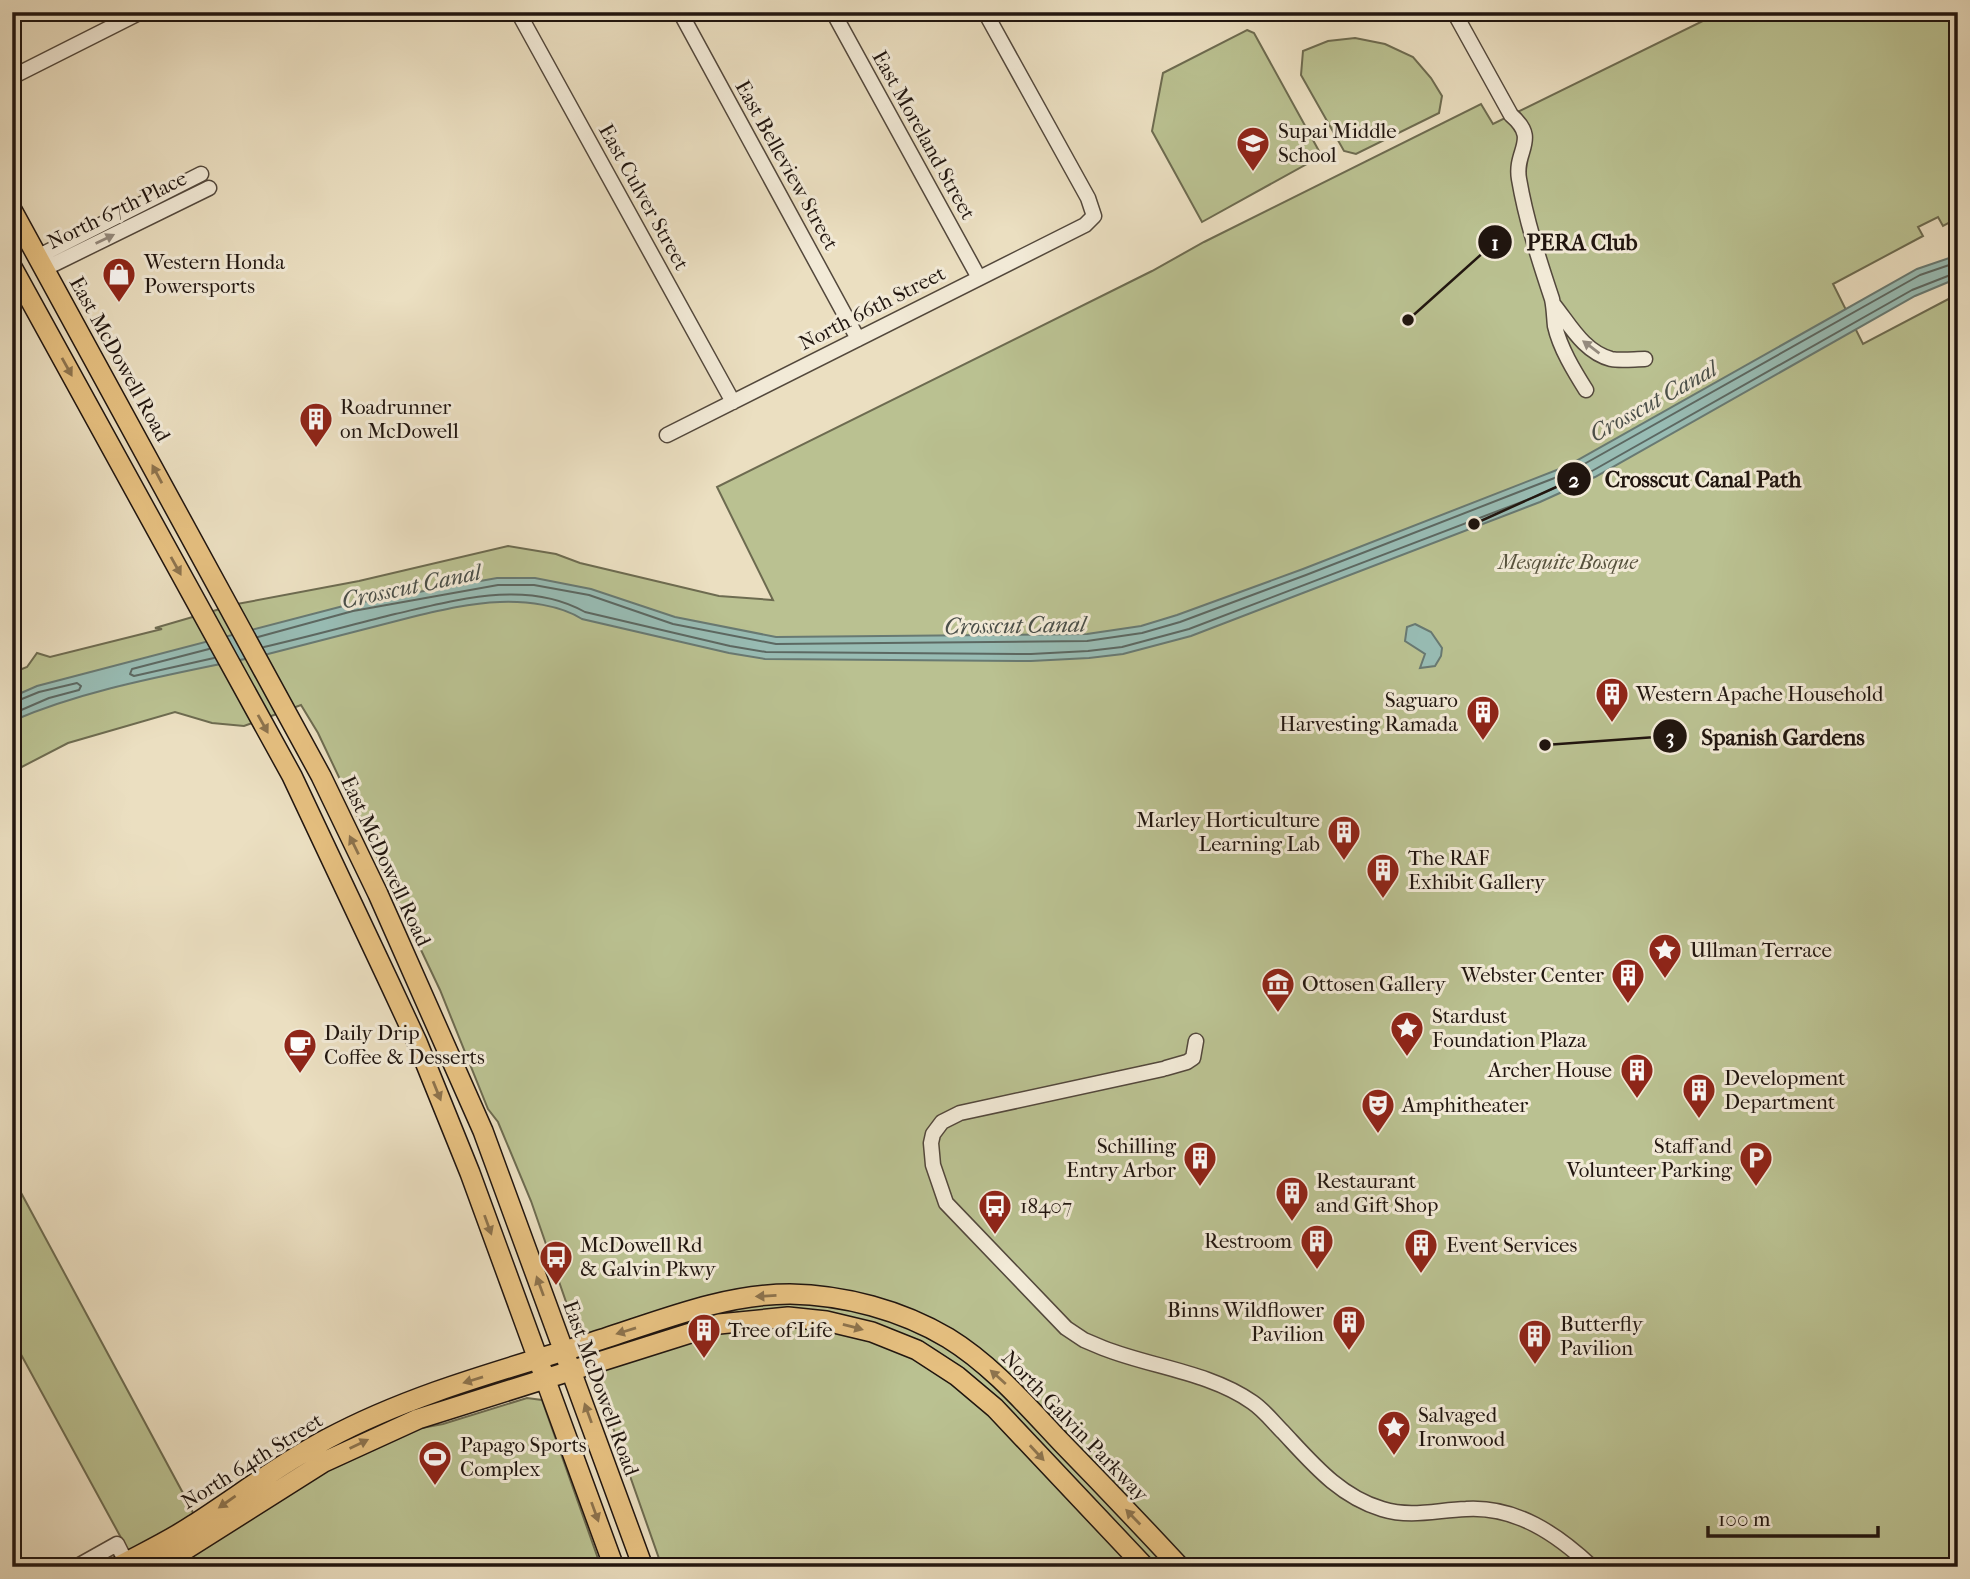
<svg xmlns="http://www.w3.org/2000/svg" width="1970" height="1579" font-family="'IM FELL French Canon',serif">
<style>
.green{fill:#bac191;stroke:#6d6b50;stroke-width:2}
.water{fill:#98bcb4;stroke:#687972;stroke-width:2}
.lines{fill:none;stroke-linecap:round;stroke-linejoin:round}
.shore{stroke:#5c6862;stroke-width:2}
.minor-casing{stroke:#53483c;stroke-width:17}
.major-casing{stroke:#20150f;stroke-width:22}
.minor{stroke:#f2ead7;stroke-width:14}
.major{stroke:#e6c080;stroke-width:19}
.oneway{fill:#948a7d}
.oneway2{fill:#8d734d}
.labels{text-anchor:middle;stroke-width:6;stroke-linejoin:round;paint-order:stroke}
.poi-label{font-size:21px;fill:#20150f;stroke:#f2ead7;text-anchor:start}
.street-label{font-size:21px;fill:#20150f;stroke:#f2ead7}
.park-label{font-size:21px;font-style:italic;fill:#56513c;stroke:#f2ead7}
.water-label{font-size:23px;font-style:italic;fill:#4a4f49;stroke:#f2ead7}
.leader{fill:none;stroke:#20150f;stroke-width:2.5}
.callout-dot{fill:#20150f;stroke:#f2ead7;stroke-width:2.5}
.mark-label{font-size:21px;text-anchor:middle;font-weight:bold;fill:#fff}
.callout-label{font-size:23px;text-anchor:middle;font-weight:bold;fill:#20150f;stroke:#f2ead7;stroke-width:6;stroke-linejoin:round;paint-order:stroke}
</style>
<rect width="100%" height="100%" fill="#ebdfc1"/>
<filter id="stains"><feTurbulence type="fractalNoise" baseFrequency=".00286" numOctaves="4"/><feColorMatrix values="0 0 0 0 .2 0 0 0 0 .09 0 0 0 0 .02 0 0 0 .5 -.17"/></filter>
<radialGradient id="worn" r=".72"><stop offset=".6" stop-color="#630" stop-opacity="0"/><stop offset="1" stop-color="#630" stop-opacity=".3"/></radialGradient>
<path class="green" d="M 1721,12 L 1958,12 L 1958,218 L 1943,226 L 1938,217 L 1918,227 L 1923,236 L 1833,284 L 1863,344 L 1958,294 L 1958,1567 L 662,1567 L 598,1385 L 603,1371 L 581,1323 L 572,1319 L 531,1201 L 498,1122 L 488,1109 L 440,990 L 318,733 L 301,705 L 244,726 L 212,723 L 175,712 L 68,743 L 12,772 L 12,673 L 27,667 L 37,653 L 50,657 L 162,629 L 155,628 L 237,604 L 359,581 L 508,546 L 556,554 L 580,563 L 719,596 L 773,600 L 717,487 L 1152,271 L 1204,242 L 1481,104 L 1493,124 Z
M 1247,30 L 1254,33 L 1319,151 L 1314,160 L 1202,222 L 1152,131 L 1163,73 Z
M 1355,38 L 1385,44 L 1413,57 L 1431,78 L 1442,96 L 1439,113 L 1356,154 L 1344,151 L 1301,75 L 1303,51 L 1328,41 Z
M 12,1176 L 191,1508 L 206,1548 L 310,1479 L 411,1430 L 443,1424 L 527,1398 L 542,1400 L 601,1567 L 137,1567 L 12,1338 Z"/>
<path class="water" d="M 1958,255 L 1958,278 L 1915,296 L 1595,477 L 1540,502 L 1191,636 L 1123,654 L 1089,658 L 1031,661 L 765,659 L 729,653 L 582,619 C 560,605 527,601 500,602 C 470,603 441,610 412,617 C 364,629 316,642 268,654 C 182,673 94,686 12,721 L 12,697 L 37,686 L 351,604 L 497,578 L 535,578 L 591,589 L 675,617 L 776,637 L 1087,634 L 1141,626 L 1177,615 L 1303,569 L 1567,466 L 1917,269 Z
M 1415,624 L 1431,632 L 1442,648 L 1441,656 L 1435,666 L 1420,668 L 1425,654 L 1405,641 L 1407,627 Z"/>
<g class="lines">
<path class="shore" d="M 258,637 L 353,611 L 498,585 L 534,585 L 589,595 L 673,624 L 776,644 L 1087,641 L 1142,633 L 1180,622 L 1306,575 L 1570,472 L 1920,275 L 1958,262
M 264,647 C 308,637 351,625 395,614 C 456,600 527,579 585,612 L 730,646 L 766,652 L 1031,654 L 1088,651 L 1122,647 L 1189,629 L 1537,496 L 1592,471 L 1912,290 L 1958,272
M 209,649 L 132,669 L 130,674 L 134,676 L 214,658
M 12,703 L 39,692 L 77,683 L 81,686 L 79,690 L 49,698 L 12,714"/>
<defs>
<path id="minor" d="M 518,12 L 733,402
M 680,12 L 858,339
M 833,12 L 979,278
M 1454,12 L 1511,115 C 1540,140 1514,150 1519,179 C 1526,220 1539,260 1552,299 C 1554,308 1554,317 1555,326 C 1560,348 1574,371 1586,390
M 12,77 L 141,12
M 37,257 L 201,174
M 44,269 L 209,188
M 1554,305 C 1570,325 1584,352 1611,359 C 1621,361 1635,359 1645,359
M 667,435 L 1085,225 L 1094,216 L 1088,198 L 985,12
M 1166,1068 L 1187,1062 L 1193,1058 L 1196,1041
M 1163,1069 L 960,1113 L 942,1122 L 933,1134 L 931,1143 L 933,1165 L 946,1203 L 1066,1328 L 1084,1340 L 1103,1348 C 1151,1367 1209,1372 1252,1402 C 1264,1410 1273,1422 1283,1432 C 1312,1463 1339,1496 1382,1509 C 1411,1518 1437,1510 1466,1509 C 1516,1506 1557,1534 1592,1567
M 76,1567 L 117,1544 L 126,1562"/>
<path id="major" d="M 12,210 L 321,776 L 378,894 L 483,1131 L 643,1567
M 12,267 L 292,776 L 390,984 L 417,1042 L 470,1173 L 614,1567
M 117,1567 C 143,1553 169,1541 193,1525 C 238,1496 280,1464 327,1439 C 411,1394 503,1370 593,1342 C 657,1322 722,1294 790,1294 C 844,1295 901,1310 948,1338 C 992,1365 1026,1405 1061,1442 C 1101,1483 1141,1525 1180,1567
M 158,1567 L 324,1462 L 418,1419 L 719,1324 L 788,1317 L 826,1321 L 872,1332 L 917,1350 L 957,1376 L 995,1408 L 1145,1567"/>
</defs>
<use href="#minor" class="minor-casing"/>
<use href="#major" class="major-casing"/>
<use href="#minor" class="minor"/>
<use href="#major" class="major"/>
</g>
<defs><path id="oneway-solid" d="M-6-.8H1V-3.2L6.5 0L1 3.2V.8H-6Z" transform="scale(1.75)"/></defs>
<g class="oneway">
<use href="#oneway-solid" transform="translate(105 239) rotate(-26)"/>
<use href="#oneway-solid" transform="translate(1591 347) rotate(-143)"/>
</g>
<g class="oneway2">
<use href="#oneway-solid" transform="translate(67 367) rotate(61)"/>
<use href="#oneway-solid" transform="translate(157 474) rotate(-118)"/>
<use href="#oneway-solid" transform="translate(176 566) rotate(61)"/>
<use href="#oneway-solid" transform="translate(263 724) rotate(61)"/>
<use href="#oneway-solid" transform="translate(354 845) rotate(-116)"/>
<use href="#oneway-solid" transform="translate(437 1091) rotate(68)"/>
<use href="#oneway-solid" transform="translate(488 1225) rotate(70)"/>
<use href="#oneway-solid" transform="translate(540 1286) rotate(-110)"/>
<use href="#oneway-solid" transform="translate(766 1296) rotate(177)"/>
<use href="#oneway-solid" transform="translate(853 1327) rotate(15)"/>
<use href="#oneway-solid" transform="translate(626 1331) rotate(163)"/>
<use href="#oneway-solid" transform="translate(998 1377) rotate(-138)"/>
<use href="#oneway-solid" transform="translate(473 1380) rotate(163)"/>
<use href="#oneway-solid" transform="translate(588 1413) rotate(-110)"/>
<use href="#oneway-solid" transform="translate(359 1444) rotate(-26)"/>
<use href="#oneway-solid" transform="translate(1037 1453) rotate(47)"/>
<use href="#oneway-solid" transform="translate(227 1502) rotate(145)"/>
<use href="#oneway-solid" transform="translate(595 1512) rotate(70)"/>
<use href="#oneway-solid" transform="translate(1133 1517) rotate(-134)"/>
</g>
<defs>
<symbol id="school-pin" viewBox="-11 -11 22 30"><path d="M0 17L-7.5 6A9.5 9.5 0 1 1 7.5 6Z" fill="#8f2418" stroke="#f2ead7"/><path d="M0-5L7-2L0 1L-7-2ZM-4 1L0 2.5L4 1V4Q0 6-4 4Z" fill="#fff"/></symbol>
<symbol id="shop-pin" viewBox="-11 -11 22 30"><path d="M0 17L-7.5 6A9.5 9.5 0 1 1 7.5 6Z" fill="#8f2418" stroke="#f2ead7"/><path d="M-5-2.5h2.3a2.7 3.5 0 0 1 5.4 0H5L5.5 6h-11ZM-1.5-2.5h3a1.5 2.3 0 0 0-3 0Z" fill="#fff"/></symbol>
<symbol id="building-pin" viewBox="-11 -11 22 30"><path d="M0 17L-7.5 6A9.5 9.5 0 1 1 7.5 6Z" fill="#8f2418" stroke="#f2ead7"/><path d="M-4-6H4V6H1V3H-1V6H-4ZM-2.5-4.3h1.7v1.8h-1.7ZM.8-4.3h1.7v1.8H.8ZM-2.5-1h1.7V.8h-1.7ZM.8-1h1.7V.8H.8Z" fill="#fff"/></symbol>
<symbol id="sight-pin" viewBox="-11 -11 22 30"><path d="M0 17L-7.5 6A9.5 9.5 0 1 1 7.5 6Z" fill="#8f2418" stroke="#f2ead7"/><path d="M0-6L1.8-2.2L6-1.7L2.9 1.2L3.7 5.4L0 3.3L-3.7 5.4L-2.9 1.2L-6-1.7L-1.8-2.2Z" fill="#fff"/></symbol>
<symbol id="museum-pin" viewBox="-11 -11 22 30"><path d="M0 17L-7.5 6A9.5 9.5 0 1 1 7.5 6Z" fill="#8f2418" stroke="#f2ead7"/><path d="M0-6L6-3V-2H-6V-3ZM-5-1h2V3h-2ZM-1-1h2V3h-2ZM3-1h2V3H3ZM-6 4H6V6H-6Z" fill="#fff"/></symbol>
<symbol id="cafe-pin" viewBox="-11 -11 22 30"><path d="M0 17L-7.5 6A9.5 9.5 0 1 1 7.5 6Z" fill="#8f2418" stroke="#f2ead7"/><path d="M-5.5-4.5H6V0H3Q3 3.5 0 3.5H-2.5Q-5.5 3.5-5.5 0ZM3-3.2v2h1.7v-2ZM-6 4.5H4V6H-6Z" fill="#fff"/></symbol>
<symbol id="theatre-pin" viewBox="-11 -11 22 30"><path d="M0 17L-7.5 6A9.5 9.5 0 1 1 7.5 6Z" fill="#8f2418" stroke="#f2ead7"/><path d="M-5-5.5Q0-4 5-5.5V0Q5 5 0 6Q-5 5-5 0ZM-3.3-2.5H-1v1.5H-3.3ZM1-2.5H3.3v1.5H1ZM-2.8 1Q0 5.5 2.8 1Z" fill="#fff"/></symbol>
<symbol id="parking-pin" viewBox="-11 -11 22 30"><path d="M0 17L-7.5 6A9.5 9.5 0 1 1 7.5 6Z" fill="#8f2418" stroke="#f2ead7"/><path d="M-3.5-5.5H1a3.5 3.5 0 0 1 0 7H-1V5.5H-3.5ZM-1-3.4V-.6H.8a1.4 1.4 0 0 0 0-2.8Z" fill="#fff"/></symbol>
<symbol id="bus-pin" viewBox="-11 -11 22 30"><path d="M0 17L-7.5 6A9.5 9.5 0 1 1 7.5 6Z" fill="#8f2418" stroke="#f2ead7"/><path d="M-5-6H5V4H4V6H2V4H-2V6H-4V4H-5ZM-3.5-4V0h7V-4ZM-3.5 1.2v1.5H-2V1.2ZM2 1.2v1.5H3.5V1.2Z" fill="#fff"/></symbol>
<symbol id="stadium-pin" viewBox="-11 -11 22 30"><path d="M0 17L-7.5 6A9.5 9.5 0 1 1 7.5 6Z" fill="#8f2418" stroke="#f2ead7"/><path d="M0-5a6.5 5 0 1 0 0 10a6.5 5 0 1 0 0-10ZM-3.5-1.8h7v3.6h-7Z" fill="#fff"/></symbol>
</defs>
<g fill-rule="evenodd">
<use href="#school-pin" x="1234" y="124" width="38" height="52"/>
<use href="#shop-pin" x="100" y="255" width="38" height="52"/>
<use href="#building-pin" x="297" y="400" width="38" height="52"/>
<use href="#building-pin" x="1593" y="675" width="38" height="52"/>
<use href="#building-pin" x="1464" y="693" width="38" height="52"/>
<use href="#building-pin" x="1325" y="813" width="38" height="52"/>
<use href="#building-pin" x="1364" y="851" width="38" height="52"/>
<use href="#sight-pin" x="1646" y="931" width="38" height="52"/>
<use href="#building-pin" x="1609" y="956" width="38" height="52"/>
<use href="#museum-pin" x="1259" y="965" width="38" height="52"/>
<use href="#sight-pin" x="1388" y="1009" width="38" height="52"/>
<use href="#cafe-pin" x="281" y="1026" width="38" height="52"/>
<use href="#building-pin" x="1618" y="1051" width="38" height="52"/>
<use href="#building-pin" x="1680" y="1071" width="38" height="52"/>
<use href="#theatre-pin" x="1359" y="1086" width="38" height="52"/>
<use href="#building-pin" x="1181" y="1139" width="38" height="52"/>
<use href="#parking-pin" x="1737" y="1139" width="38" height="52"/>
<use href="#building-pin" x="1273" y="1174" width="38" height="52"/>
<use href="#bus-pin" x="976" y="1187" width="38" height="52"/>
<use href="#building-pin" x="1298" y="1222" width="38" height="52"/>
<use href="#building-pin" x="1402" y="1226" width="38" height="52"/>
<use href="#bus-pin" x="537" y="1238" width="38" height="52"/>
<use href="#building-pin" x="1330" y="1303" width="38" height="52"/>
<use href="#building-pin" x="685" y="1311" width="38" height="52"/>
<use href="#building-pin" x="1516" y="1317" width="38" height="52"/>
<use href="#sight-pin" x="1375" y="1408" width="38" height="52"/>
<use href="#stadium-pin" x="416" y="1438" width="38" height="52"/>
</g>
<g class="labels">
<g class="poi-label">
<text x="1278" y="138">Supai Middle<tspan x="1278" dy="24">School</tspan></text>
<text x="144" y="269">Western Honda<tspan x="144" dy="24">Powersports</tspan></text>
<text x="340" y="414">Roadrunner<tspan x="340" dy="24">on McDowell</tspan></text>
<text x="1636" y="701">Western Apache Household</text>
<text x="1458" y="707" text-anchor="end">Saguaro<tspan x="1458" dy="24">Harvesting Ramada</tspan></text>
<text x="1320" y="827" text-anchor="end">Marley Horticulture<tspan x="1320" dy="24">Learning Lab</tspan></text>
<text x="1408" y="865">The RAF<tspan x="1408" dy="24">Exhibit Gallery</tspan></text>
<text x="1690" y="957">Ullman Terrace</text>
<text x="1604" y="982" text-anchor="end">Webster Center</text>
<text x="1302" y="991">Ottosen Gallery</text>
<text x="1432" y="1023">Stardust<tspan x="1432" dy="24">Foundation Plaza</tspan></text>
<text x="324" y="1040">Daily Drip<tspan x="324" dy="24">Coffee &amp; Desserts</tspan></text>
<text x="1612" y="1077" text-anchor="end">Archer House</text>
<text x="1724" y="1085">Development<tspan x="1724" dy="24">Department</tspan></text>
<text x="1402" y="1112">Amphitheater</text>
<text x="1176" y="1153" text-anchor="end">Schilling<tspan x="1176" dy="24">Entry Arbor</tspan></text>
<text x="1732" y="1153" text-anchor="end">Staff and<tspan x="1732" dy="24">Volunteer Parking</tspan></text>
<text x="1316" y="1188">Restaurant<tspan x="1316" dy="24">and Gift Shop</tspan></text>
<text x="1020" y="1213">18407</text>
<text x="1292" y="1248" text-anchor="end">Restroom</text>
<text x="580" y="1252">McDowell Rd<tspan x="580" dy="24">&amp; Galvin Pkwy</tspan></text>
<text x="1446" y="1252">Event Services</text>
<text x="1324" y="1317" text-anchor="end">Binns Wildflower<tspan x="1324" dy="24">Pavilion</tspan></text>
<text x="1560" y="1331">Butterfly<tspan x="1560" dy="24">Pavilion</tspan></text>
<text x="728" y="1337">Tree of Life</text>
<text x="1418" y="1422">Salvaged<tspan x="1418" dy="24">Ironwood</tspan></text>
<text x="460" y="1452">Papago Sports<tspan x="460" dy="24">Complex</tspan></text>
</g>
<g class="street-label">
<text transform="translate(924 135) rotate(61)" y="7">East Moreland Street</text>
<text transform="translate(787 165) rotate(61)" y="7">East Belleview Street</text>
<text transform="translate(644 197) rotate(61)" y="7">East Culver Street</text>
<text transform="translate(117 210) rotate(-26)" y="7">North 67th Place</text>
<text transform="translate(872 308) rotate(-27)" y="7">North 66th Street</text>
<text transform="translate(120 359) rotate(61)" y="7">East McDowell Road</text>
<text transform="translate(386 861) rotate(65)" y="7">East McDowell Road</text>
<text transform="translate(601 1388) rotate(70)" y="7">East McDowell Road</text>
<text transform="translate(1075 1426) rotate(46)" y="7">North Galvin Parkway</text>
<text transform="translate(252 1461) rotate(-32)" y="7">North 64th Street</text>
</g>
<g class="park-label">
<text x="1568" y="569">Mesquite Bosque</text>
</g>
<g class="water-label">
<text transform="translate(1653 401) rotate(-29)" y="8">Crosscut Canal</text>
<text transform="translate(411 586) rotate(-12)" y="8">Crosscut Canal</text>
<text transform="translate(1015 625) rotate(-1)" y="8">Crosscut Canal</text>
</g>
</g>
<path class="leader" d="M1408 320L1495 242M1474 524L1574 479M1545 745L1670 736"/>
<g class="callout-dot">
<circle cx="1408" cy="320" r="7"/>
<circle cx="1474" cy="524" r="7"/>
<circle cx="1545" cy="745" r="7"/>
<circle cx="1495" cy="242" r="18"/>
<circle cx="1574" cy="479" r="18"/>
<circle cx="1670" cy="736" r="18"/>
</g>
<g class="mark-label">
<text x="1495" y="250">1</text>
<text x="1574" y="487">2</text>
<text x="1670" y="744">3</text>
</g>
<g class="callout-label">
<text x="1582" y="250">PERA Club</text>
<text x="1703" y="487">Crosscut Canal Path</text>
<text x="1783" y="745">Spanish Gardens</text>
</g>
<rect width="1970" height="1579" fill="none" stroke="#ebdfc1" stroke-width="42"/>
<rect x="14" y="14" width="1942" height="1551" fill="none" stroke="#20150f" stroke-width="3.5"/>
<rect x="21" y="21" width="1928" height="1537" fill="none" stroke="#20150f" stroke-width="2"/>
<path d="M1708 1526v10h170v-10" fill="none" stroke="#20150f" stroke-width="3.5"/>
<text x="1718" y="1526" font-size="21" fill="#20150f" stroke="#f2ead7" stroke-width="5" paint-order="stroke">100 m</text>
<rect width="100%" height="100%" filter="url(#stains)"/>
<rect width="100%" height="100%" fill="url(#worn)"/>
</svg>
